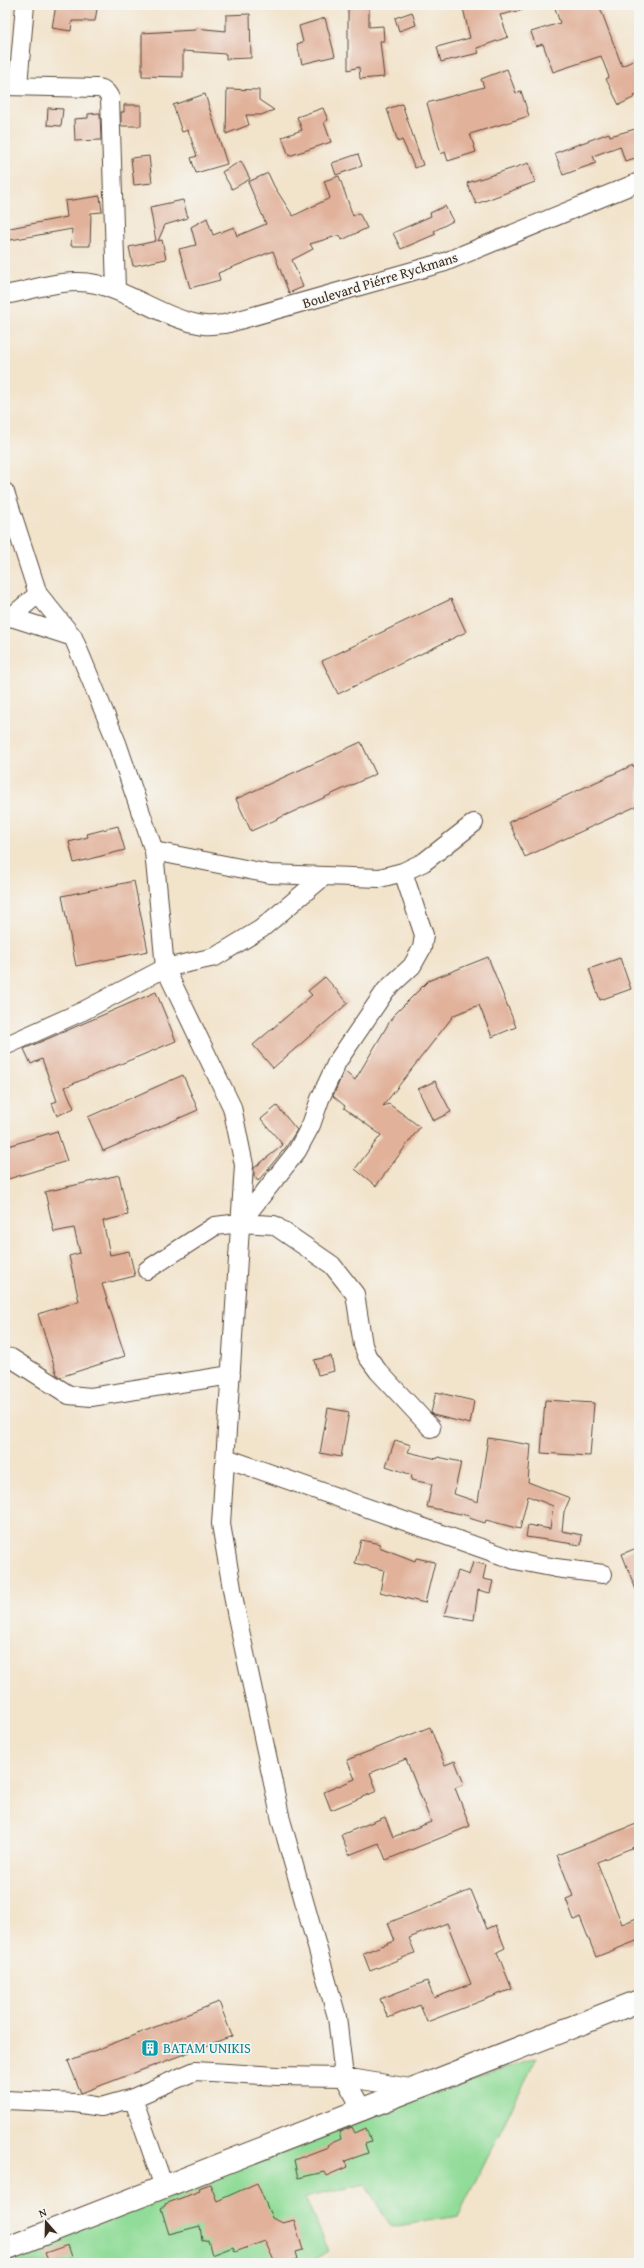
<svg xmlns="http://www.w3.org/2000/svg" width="644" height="2268" font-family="'Gentium Book Plus',serif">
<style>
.green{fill:#91dc98;stroke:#66835b}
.building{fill:#e1b19a}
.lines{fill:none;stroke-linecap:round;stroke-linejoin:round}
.minor-casing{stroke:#564638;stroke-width:20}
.secondary-casing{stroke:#564638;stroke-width:24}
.minor{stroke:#fff;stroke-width:18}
.secondary{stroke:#fff;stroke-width:22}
.labels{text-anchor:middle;stroke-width:3.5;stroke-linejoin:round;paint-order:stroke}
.street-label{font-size:14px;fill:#3b2a1e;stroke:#f6f6f2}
.culture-label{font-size:14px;fill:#0d838f;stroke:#f6f6f2;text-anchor:start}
</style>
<rect width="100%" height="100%" fill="#f6f6f2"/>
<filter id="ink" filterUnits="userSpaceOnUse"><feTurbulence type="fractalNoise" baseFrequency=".025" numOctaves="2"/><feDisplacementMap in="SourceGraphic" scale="8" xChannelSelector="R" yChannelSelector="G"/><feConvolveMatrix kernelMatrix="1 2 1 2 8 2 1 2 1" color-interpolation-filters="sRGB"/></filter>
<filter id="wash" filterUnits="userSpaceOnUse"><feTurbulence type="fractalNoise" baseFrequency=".012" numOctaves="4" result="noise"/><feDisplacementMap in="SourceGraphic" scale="16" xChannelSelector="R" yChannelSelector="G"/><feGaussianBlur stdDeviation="0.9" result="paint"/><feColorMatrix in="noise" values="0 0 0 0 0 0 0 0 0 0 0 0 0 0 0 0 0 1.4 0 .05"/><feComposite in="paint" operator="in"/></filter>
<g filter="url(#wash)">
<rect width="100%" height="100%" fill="#f2e3cb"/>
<path class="green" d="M 537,2057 L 458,2216 L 391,2227 L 365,2184 L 305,2198 L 329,2251 L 309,2263 L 5,2263 L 5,2242 Z"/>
<g id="blocks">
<path class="building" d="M 56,5 L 90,5 L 90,8 L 97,9 L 95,21 L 72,21 L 71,31 L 52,28 Z
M 348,5 L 369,5 L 369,27 L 383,26 L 384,41 L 380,41 L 384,77 L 360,79 L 359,67 L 348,70 Z
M 476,5 L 522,5 L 523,10 L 500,15 L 508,37 L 477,48 L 479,53 L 441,62 L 437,47 L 470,38 L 463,8 Z
M 554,5 L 599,5 L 622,66 L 639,58 L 639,94 L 634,96 L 635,97 L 619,105 L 606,79 L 609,77 L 601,56 L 553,72 L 543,44 L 536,46 L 531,32 L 560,23 Z
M 412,12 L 416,25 L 399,31 L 395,18 Z
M 250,14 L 251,58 L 226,59 L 226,54 L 183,51 L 183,77 L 142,76 L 142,33 L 195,30 L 195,28 L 226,31 L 226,15 Z
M 325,18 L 335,56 L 302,64 L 297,44 L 303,42 L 299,26 Z
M 507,69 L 516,93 L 521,91 L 529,116 L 470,134 L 476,152 L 448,161 L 445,152 L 441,154 L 427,103 L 484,87 L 481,79 Z
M 227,89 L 259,90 L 259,100 L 274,110 L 261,115 L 246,115 L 249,125 L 226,134 Z
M 205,94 L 227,164 L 196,173 L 191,158 L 197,156 L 188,130 L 182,132 L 173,105 Z
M 402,104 L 423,165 L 415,168 L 402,140 L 398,142 L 387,109 Z
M 124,105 L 141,105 L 141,126 L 121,126 L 121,112 L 124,112 Z
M 48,108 L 63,109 L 61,126 L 47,125 Z
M 323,108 L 328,120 L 324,122 L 331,142 L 289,156 L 282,137 L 302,130 L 297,117 Z
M 100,113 L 101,140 L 75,141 L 74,119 L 88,118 L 88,114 Z
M 639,128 L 639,157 L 625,161 L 620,146 L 593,156 L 596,163 L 563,175 L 555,153 L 609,133 L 610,136 Z
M 358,154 L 362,166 L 336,175 L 332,163 Z
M 149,156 L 152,183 L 134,185 L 131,158 Z
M 241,161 L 250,179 L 232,189 L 222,172 Z
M 529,163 L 535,182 L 476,204 L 467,183 Z
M 268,173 L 274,186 L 293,216 L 330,198 L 324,181 L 339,176 L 353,216 L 359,213 L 367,228 L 342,240 L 340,235 L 310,244 L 313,249 L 292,260 L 303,287 L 289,293 L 273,251 L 218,273 L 220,280 L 190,288 L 179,249 L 196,245 L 191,227 L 207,218 L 213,235 L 234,227 L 237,236 L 266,224 L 248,182 Z
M 100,196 L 102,212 L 91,213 L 90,246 L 71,246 L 72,229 L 5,241 L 5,229 L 67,217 L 65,201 Z
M 183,200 L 188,218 L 165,225 L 158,241 L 162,240 L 166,259 L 133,266 L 129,247 L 156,241 L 150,207 Z
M 445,206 L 453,221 L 434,231 L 436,234 L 401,249 L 393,233 L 431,216 L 430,213 Z
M 451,599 L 466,632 L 338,694 L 322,661 Z
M 361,742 L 376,774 L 251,831 L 236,799 Z
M 639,764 L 639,805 L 525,857 L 509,822 L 633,765 L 634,767 Z
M 118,826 L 125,850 L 74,863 L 69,842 L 88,837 L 87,834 Z
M 134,881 L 148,951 L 76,966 L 62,896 Z
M 488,957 L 516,1027 L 492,1037 L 479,1005 L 454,1015 L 383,1106 L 389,1104 L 420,1127 L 376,1186 L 355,1169 L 381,1135 L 344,1108 L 345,1106 L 333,1096 L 344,1071 L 355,1080 L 393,1016 L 428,981 Z
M 620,958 L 631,989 L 600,1000 L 589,969 Z
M 325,977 L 348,1003 L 273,1068 L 253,1045 L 312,995 L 308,991 Z
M 156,992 L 176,1041 L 65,1087 L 74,1108 L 57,1116 L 52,1103 L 57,1101 L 42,1059 L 31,1064 L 24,1049 Z
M 183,1075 L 198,1110 L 103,1151 L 88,1117 Z
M 435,1081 L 451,1112 L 433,1121 L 418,1089 Z
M 277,1106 L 297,1130 L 286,1147 L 258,1181 L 254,1176 L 254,1168 L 283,1145 L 261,1119 Z
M 57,1131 L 67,1161 L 5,1180 L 5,1147 Z
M 119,1175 L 128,1215 L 103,1221 L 110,1255 L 129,1251 L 135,1276 L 102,1284 L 125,1356 L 60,1377 L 57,1375 L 38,1314 L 79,1301 L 69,1256 L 80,1253 L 74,1228 L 54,1232 L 45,1192 Z
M 331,1356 L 334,1371 L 318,1375 L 314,1360 Z
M 436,1392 L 474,1401 L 470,1424 L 433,1415 L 431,1413 Z
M 545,1400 L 594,1403 L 590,1456 L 541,1453 Z
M 328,1408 L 349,1412 L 341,1457 L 320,1453 Z
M 488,1438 L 531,1445 L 528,1482 L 570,1498 L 564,1512 L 562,1531 L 582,1535 L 581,1545 L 526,1537 L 528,1525 L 550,1529 L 553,1506 L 528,1496 L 520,1529 L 486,1520 L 485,1523 L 469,1518 L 470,1516 L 427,1507 L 432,1484 L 411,1480 L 412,1475 L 386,1466 L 395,1440 L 411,1445 L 408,1452 L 437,1459 L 438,1457 L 461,1462 L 454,1494 L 478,1502 Z
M 361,1540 L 380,1544 L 379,1547 L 415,1561 L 416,1558 L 435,1562 L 425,1603 L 380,1592 L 384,1570 L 355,1563 Z
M 639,1547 L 639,1595 L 638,1595 L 622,1554 Z
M 473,1562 L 486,1565 L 483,1579 L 493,1581 L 490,1593 L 478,1590 L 474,1620 L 444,1615 L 458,1571 L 469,1575 Z
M 430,1727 L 445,1765 L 455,1761 L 464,1784 L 455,1788 L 470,1826 L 386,1860 L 379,1843 L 349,1855 L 341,1835 L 385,1817 L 393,1837 L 431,1822 L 406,1759 L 370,1773 L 377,1791 L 331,1810 L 324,1792 L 355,1779 L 347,1760 Z
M 639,1823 L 639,1845 L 597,1862 L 622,1924 L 639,1917 L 639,1940 L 596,1957 L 580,1917 L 574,1920 L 566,1899 L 573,1896 L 557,1855 Z
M 471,1890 L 487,1929 L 496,1925 L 505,1948 L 497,1952 L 512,1989 L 427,2022 L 420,2005 L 388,2018 L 380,1999 L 427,1981 L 434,1998 L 471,1984 L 447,1923 L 409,1938 L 415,1953 L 370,1971 L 363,1953 L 395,1941 L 388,1923 Z
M 219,2002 L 232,2036 L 81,2093 L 68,2061 Z
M 352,2127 L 355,2133 L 366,2128 L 371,2142 L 365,2144 L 368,2153 L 345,2161 L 347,2167 L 326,2176 L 324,2172 L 298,2178 L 294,2160 L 328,2147 L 327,2145 L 341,2139 L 339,2132 Z
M 257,2183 L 272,2218 L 283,2223 L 294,2220 L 303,2250 L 296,2252 L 298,2259 L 286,2263 L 275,2263 L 265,2241 L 235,2252 L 233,2247 L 212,2255 L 208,2240 L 202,2241 L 200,2226 L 169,2234 L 161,2208 L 165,2206 L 165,2204 L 200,2191 L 199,2188 L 210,2184 L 217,2201 Z
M 68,2245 L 72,2257 L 57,2263 L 49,2263 L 45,2253 Z"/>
</g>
</g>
<g filter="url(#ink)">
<use href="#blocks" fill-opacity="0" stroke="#564638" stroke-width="1"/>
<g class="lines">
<defs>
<path id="minor" d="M 18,85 L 25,5
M 5,86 L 97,88 C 104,88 107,92 110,98 L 116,290
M 5,295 C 33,290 67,277 96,284 C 133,293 166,320 204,325 C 211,326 218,324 225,324 L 445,262 L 639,182
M 5,492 L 38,594 L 73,637 L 117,743 L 154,851 L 165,968 L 232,1107 L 244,1165 L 221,1524 L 236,1612 L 281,1820 L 337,2017 L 344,2077 L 363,2111
M 11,617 L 38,594
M 5,619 L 11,617 L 73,637
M 154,851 L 270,874 L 380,878 L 403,872 L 424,862 L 474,823
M 5,1046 L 83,1011 L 165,968 L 215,957 L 261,929 L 323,877
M 240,1223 L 297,1151 L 311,1125 L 320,1099 L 337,1062 L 386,990 L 412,966 L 422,948 L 424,935 L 403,872
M 147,1270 L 215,1226 L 240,1223 L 274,1225 L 332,1265 L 355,1294 L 363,1345 L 367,1356 L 378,1371 L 431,1428
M 5,1357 L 11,1358 L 69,1395 L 91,1397 L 231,1375
M 226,1458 L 515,1560 L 556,1568 L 603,1574
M 133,2098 L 164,2187
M 5,2100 L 75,2103 L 101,2107 L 133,2098 L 195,2071 L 277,2076 L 344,2077 L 416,2089"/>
<path id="secondary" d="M 5,2249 L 639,2001"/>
</defs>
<use href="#minor" class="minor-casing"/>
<use href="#secondary" class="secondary-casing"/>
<use href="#minor" class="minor"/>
<use href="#secondary" class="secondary"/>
</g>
</g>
<defs>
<symbol id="building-square" viewBox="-11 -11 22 22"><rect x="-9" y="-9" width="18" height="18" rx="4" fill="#0f9aa8" stroke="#f6f6f2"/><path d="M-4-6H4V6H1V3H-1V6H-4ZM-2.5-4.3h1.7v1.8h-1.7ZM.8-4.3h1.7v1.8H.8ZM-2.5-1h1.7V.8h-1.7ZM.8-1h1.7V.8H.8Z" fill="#fff"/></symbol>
</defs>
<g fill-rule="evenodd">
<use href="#building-square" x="140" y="2038" width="20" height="20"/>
</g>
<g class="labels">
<g class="street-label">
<text transform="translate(380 280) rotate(-17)" y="5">Boulevard Piérre Ryckmans</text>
</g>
<g class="culture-label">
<text x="163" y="2053">BATAM UNIKIS</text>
</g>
</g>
<rect width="644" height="2268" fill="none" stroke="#f6f6f2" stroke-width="20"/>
<g transform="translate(46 2222) rotate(340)" stroke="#f6f6f2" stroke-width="3" paint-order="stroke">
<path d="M0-3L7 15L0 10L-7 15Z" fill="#3b2a1e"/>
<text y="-6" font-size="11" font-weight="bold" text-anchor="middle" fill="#3b2a1e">N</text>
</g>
</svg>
